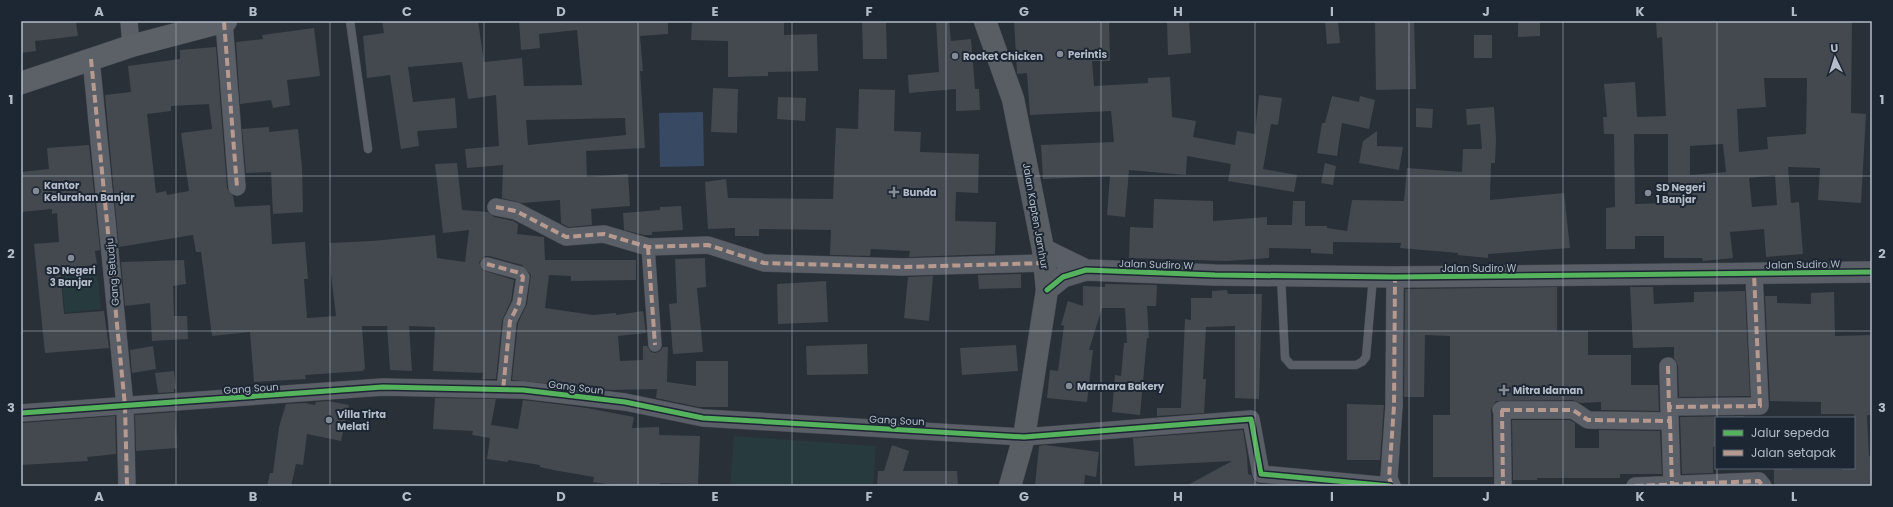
<svg xmlns="http://www.w3.org/2000/svg" width="1893" height="507" font-family="Poppins,sans-serif">
<style>
.pitch{fill:#273a3e}
.water{fill:#384963}
.building{fill:#444950;fill-rule:evenodd}
.lines{fill:none;stroke-linecap:round;stroke-linejoin:round}
.service-casing{stroke:#484c53;stroke-width:9}
.pedestrian-casing{stroke:#484c53;stroke-width:14}
.minor-casing{stroke:#484c53;stroke-width:18}
.tertiary-casing{stroke:#484c53;stroke-width:22}
.secondary-casing{stroke:#484c53;stroke-width:23}
.primary-casing{stroke:#484c55;stroke-width:23}
.service{stroke:#5a5e66;stroke-width:8}
.pedestrian{stroke:#5a5e66;stroke-width:13}
.minor{stroke:#5a5e66;stroke-width:17}
.tertiary{stroke:#5a5e66;stroke-width:21}
.secondary{stroke:#595d64;stroke-width:22}
.primary{stroke:#5c6168;stroke-width:22}
.quiet{stroke:#b69a8f;stroke-width:4;stroke-dasharray:8 4;stroke-linecap:butt}
.cycleway-casing{stroke:#1d2633;stroke-width:8}
.cycleway{stroke:#56b35d;stroke-width:5}
.grid{fill:none;stroke:#b4bcc9;stroke-width:1;stroke-opacity:0.55}
.poi-dot{fill:#848b96;stroke:#1d2633;stroke-width:1.5}
.labels{text-anchor:middle;stroke-width:4;stroke-linejoin:round;paint-order:stroke}
.poi-label{font-size:10px;font-weight:bold;fill:#b4bcc9;stroke:#1d2633;text-anchor:start}
.street-label{font-size:10px;fill:#b4bcc9;stroke:#1d2633}
.neatline{fill:none;stroke:#b4bcc9;stroke-width:1.5}
.grid-label{font-size:13px;text-anchor:middle;font-weight:bold;fill:#b4bcc9}
</style>
<rect width="100%" height="100%" fill="#2a3038"/>
<path class="pitch" d="M 97,266 L 101,309 L 65,313 L 61,269 Z
M 734,436 L 876,446 L 873,486 L 730,486 Z"/>
<path class="water" d="M 703,112 L 704,166 L 660,167 L 659,113 Z"/>
<path class="building" d="M 21,21 L 76,21 L 78,36 L 35,41 L 36,51 L 21,53 Z
M 382,21 L 478,21 L 484,62 L 522,58 L 524,86 L 582,85 L 577,30 L 539,34 L 540,48 L 521,50 L 519,21 L 668,21 L 668,34 L 640,36 L 643,71 L 640,71 L 645,148 L 586,151 L 587,177 L 628,174 L 630,206 L 591,209 L 592,225 L 568,227 L 561,223 L 560,200 L 522,203 L 502,198 L 503,165 L 467,168 L 465,149 L 499,146 L 496,95 L 468,99 L 462,62 L 408,67 L 413,102 L 455,98 L 457,128 L 417,131 L 419,146 L 401,149 L 390,75 L 367,78 L 363,36 L 384,33 ZM 625,118 L 626,135 L 528,145 L 526,120 Z
M 692,21 L 784,21 L 784,35 L 817,34 L 818,71 L 768,72 L 768,76 L 728,77 L 728,41 L 691,40 Z
M 862,21 L 886,21 L 887,59 L 863,59 Z
M 936,21 L 949,21 L 951,41 L 971,39 L 975,89 L 979,89 L 980,110 L 956,111 L 956,89 L 909,93 L 908,75 L 939,72 Z
M 1014,21 L 1109,21 L 1110,61 L 1092,61 L 1094,86 L 1148,83 L 1148,78 L 1170,77 L 1172,117 L 1196,121 L 1193,137 L 1235,145 L 1237,131 L 1255,134 L 1259,95 L 1282,98 L 1278,125 L 1271,124 L 1263,169 L 1297,175 L 1294,192 L 1228,181 L 1231,164 L 1187,156 L 1186,175 L 1129,170 L 1125,217 L 1107,215 L 1110,176 L 1043,179 L 1041,145 L 1114,142 L 1111,111 L 1030,115 L 1027,73 L 1017,74 L 1017,72 Z
M 1167,21 L 1189,21 L 1191,53 L 1168,55 Z
M 1325,21 L 1338,21 L 1340,43 L 1327,44 Z
M 1375,21 L 1414,21 L 1416,89 L 1376,90 Z
M 1518,21 L 1540,21 L 1540,36 L 1518,37 Z
M 1656,21 L 1852,21 L 1851,113 L 1866,114 L 1861,203 L 1818,200 L 1820,168 L 1788,167 L 1791,203 L 1799,202 L 1803,254 L 1766,257 L 1764,229 L 1730,232 L 1733,258 L 1703,261 L 1702,258 L 1664,258 L 1664,236 L 1635,236 L 1635,249 L 1606,249 L 1606,208 L 1615,207 L 1614,134 L 1604,134 L 1603,117 L 1607,117 L 1604,84 L 1635,82 L 1637,117 L 1666,116 L 1662,37 L 1657,38 ZM 1764,78 L 1807,78 L 1806,134 L 1767,137 L 1768,149 L 1739,152 L 1737,109 L 1766,107 ZM 1634,134 L 1668,134 L 1668,203 L 1635,204 ZM 1723,144 L 1726,172 L 1690,175 L 1690,146 ZM 1775,175 L 1777,205 L 1752,207 L 1749,178 Z
M 314,28 L 320,76 L 287,80 L 290,105 L 273,108 L 271,100 L 240,104 L 236,42 L 263,39 L 262,35 Z
M 1474,35 L 1492,35 L 1492,58 L 1474,58 Z
M 216,47 L 227,188 L 233,196 L 235,207 L 270,205 L 272,244 L 305,242 L 308,279 L 304,279 L 307,318 L 336,316 L 331,274 L 330,243 L 372,241 L 435,235 L 437,258 L 465,262 L 469,230 L 443,233 L 435,164 L 457,163 L 462,210 L 488,212 L 494,217 L 513,221 L 518,224 L 517,234 L 544,237 L 545,260 L 636,260 L 636,280 L 571,281 L 571,276 L 549,275 L 545,308 L 593,315 L 616,313 L 616,315 L 643,311 L 646,333 L 618,336 L 620,361 L 643,360 L 643,346 L 647,346 L 651,352 L 655,353 L 660,351 L 663,347 L 668,347 L 667,382 L 696,386 L 696,361 L 728,361 L 728,407 L 699,407 L 656,398 L 657,389 L 611,390 L 512,380 L 518,323 L 527,304 L 531,275 L 522,265 L 489,256 L 485,256 L 479,262 L 482,270 L 514,280 L 511,301 L 502,320 L 496,379 L 482,379 L 483,373 L 433,371 L 435,327 L 409,326 L 412,371 L 390,370 L 387,326 L 362,326 L 365,369 L 364,369 L 363,371 L 305,375 L 306,379 L 254,382 L 250,332 L 212,336 L 201,252 L 196,252 L 193,235 L 119,247 L 105,95 L 131,92 L 128,66 L 180,59 L 180,50 ZM 209,104 L 212,129 L 181,133 L 189,191 L 167,195 L 166,191 L 156,193 L 147,114 L 171,111 L 171,106 Z
M 713,88 L 738,89 L 737,133 L 711,132 Z
M 859,89 L 895,90 L 894,131 L 921,132 L 920,152 L 979,154 L 978,193 L 956,192 L 955,221 L 996,222 L 995,254 L 909,257 L 910,251 L 871,249 L 870,256 L 830,255 L 831,230 L 759,229 L 759,236 L 735,236 L 735,228 L 708,229 L 705,182 L 726,179 L 728,198 L 833,199 L 836,128 L 858,129 Z
M 1332,96 L 1359,102 L 1360,96 L 1375,100 L 1369,129 L 1342,123 L 1337,156 L 1317,153 L 1322,123 L 1325,123 Z
M 778,97 L 806,98 L 805,121 L 777,119 Z
M 1494,107 L 1496,139 L 1495,163 L 1491,163 L 1490,200 L 1564,193 L 1570,248 L 1488,254 L 1488,258 L 1458,255 L 1458,253 L 1400,248 L 1401,243 L 1333,242 L 1333,254 L 1311,253 L 1311,249 L 1269,248 L 1269,258 L 1227,261 L 1129,258 L 1130,227 L 1153,228 L 1154,199 L 1213,201 L 1213,221 L 1267,217 L 1267,225 L 1292,225 L 1293,201 L 1305,201 L 1305,226 L 1327,226 L 1327,228 L 1347,231 L 1352,200 L 1404,201 L 1407,168 L 1462,172 L 1463,149 L 1482,149 L 1480,124 L 1467,125 L 1466,109 Z
M 1416,108 L 1433,109 L 1432,128 L 1416,127 Z
M 269,127 L 269,132 L 298,129 L 302,167 L 303,212 L 273,214 L 271,172 L 246,173 L 242,129 Z
M 1377,131 L 1377,146 L 1403,147 L 1399,170 L 1359,163 L 1363,141 Z
M 89,145 L 100,250 L 95,251 L 97,265 L 60,268 L 64,314 L 104,311 L 109,348 L 45,353 L 34,244 L 59,242 L 57,213 L 52,214 L 52,209 L 21,212 L 21,172 L 49,169 L 47,148 Z
M 1325,163 L 1336,166 L 1333,185 L 1321,183 Z
M 681,206 L 683,230 L 652,232 L 652,235 L 644,235 L 624,230 L 623,213 L 660,210 L 660,207 Z
M 705,258 L 706,287 L 697,288 L 703,352 L 673,354 L 669,304 L 677,303 L 675,259 Z
M 184,260 L 186,284 L 173,286 L 174,316 L 187,316 L 188,339 L 152,341 L 150,303 L 125,306 L 121,262 Z
M 1021,274 L 1021,288 L 979,289 L 978,275 Z
M 933,276 L 929,321 L 904,318 L 908,277 Z
M 826,281 L 828,322 L 778,324 L 777,284 Z
M 1105,284 L 1157,285 L 1156,306 L 1147,306 L 1149,338 L 1147,338 L 1140,415 L 1112,412 L 1115,375 L 1121,376 L 1124,343 L 1127,343 L 1125,308 L 1102,308 L 1089,350 L 1093,350 L 1087,402 L 1047,398 L 1050,370 L 1058,371 L 1064,326 L 1061,325 L 1068,301 L 1083,306 L 1083,286 L 1105,287 Z
M 1557,287 L 1557,331 L 1588,331 L 1588,355 L 1631,355 L 1631,385 L 1658,385 L 1659,411 L 1601,410 L 1601,402 L 1580,403 L 1573,400 L 1496,401 L 1491,410 L 1493,477 L 1433,477 L 1433,415 L 1450,415 L 1450,336 L 1425,335 L 1424,397 L 1404,397 L 1405,289 Z
M 1630,287 L 1653,287 L 1654,304 L 1694,302 L 1694,292 L 1745,291 L 1750,396 L 1679,397 L 1678,366 L 1674,358 L 1674,347 L 1633,348 Z
M 1227,290 L 1228,294 L 1262,294 L 1259,399 L 1235,398 L 1235,326 L 1206,327 L 1203,379 L 1206,379 L 1204,413 L 1157,416 L 1157,408 L 1181,408 L 1185,319 L 1191,320 L 1191,298 L 1212,298 L 1212,291 Z
M 1834,292 L 1835,336 L 1871,335 L 1872,415 L 1867,415 L 1869,456 L 1871,456 L 1870,486 L 1774,486 L 1774,468 L 1792,468 L 1792,470 L 1842,470 L 1842,468 L 1854,468 L 1854,414 L 1821,414 L 1821,402 L 1770,401 L 1765,296 L 1777,296 L 1777,303 L 1811,304 L 1811,293 Z
M 867,344 L 868,374 L 807,375 L 806,346 Z
M 1016,345 L 1018,371 L 962,375 L 960,348 Z
M 153,346 L 156,369 L 132,373 L 130,350 Z
M 174,371 L 176,389 L 174,389 L 174,392 L 158,393 L 155,373 Z
M 435,398 L 496,399 L 491,425 L 518,429 L 523,400 L 587,408 L 634,417 L 632,428 L 659,427 L 659,435 L 700,436 L 698,484 L 660,483 L 661,486 L 618,486 L 593,482 L 594,477 L 553,470 L 540,467 L 540,465 L 508,460 L 508,462 L 487,459 L 490,438 L 472,435 L 473,431 L 433,429 Z
M 328,401 L 349,405 L 341,441 L 307,434 L 303,465 L 296,464 L 291,486 L 267,486 L 270,473 L 273,473 L 279,427 L 286,404 L 305,403 L 315,405 L 316,402 Z
M 1347,404 L 1384,405 L 1380,460 L 1347,460 Z
M 175,412 L 177,448 L 136,451 L 135,415 Z
M 115,416 L 116,454 L 87,457 L 88,461 L 21,465 L 21,423 Z
M 1744,416 L 1744,418 L 1716,418 L 1716,446 L 1713,447 L 1713,473 L 1682,474 L 1680,417 Z
M 1512,420 L 1570,420 L 1575,423 L 1575,448 L 1599,448 L 1599,430 L 1660,431 L 1662,474 L 1620,474 L 1620,478 L 1537,478 L 1537,480 L 1513,480 Z
M 1243,430 L 1247,456 L 1248,474 L 1251,475 L 1254,481 L 1260,484 L 1277,486 L 1186,486 L 1232,461 L 1135,466 L 1133,438 Z
M 892,445 L 909,451 L 903,471 L 957,471 L 958,486 L 877,486 L 878,471 L 884,471 Z
M 1045,445 L 1099,452 L 1096,477 L 1085,475 L 1084,486 L 1035,486 L 1039,446 Z"/>
<g class="lines">
<defs>
<path id="service" d="M 350,21 L 368,149
M 1281,276 L 1285,358 L 1291,365 L 1356,365 L 1362,362 L 1366,357 L 1373,277"/>
<path id="pedestrian" d="M 648,247 L 655,345
M 487,264 L 520,273 L 523,277 L 519,303 L 510,321 L 503,390"/>
<path id="minor" d="M 129,21 L 131,46
M 224,22 L 237,187
M 91,59 L 125,406 L 127,486
M 496,207 L 516,211 L 566,237 L 604,234 L 648,247 L 708,245 L 764,263 L 903,267 L 1046,263
M 1668,366 L 1669,407
M 1501,410 L 1502,410 L 1503,486
M 1502,410 L 1573,410 L 1588,420 L 1670,421 L 1669,407 L 1760,406 L 1754,274
M 21,413 L 383,387 L 523,390 L 625,402 L 703,418 L 1024,437 L 1251,419 L 1261,474 L 1390,486
M 1670,421 L 1672,485
M 1392,486 L 1389,478 L 1394,406 L 1395,277
M 1635,486 L 1759,481 L 1763,486"/>
<path id="tertiary" d="M 1043,249 L 1086,270
M 1047,290 L 1063,277 L 1086,270 L 1215,275 L 1395,277 L 1872,272"/>
<path id="secondary" d="M 985,21 L 1013,99 L 1043,249 L 1047,290 L 1024,437 L 1010,486"/>
<path id="primary" d="M 21,83 L 131,46 L 226,21"/>
</defs>
<use href="#service" class="service-casing"/>
<use href="#pedestrian" class="pedestrian-casing"/>
<use href="#minor" class="minor-casing"/>
<use href="#tertiary" class="tertiary-casing"/>
<use href="#secondary" class="secondary-casing"/>
<use href="#primary" class="primary-casing"/>
<use href="#service" class="service"/>
<use href="#pedestrian" class="pedestrian"/>
<use href="#minor" class="minor"/>
<use href="#tertiary" class="tertiary"/>
<use href="#secondary" class="secondary"/>
<use href="#primary" class="primary"/>
<path class="quiet" d="M 224,22 L 237,187
M 91,59 L 125,406 L 127,486
M 496,207 L 516,211 L 566,237 L 604,234 L 648,247 L 708,245 L 764,263 L 903,267 L 1046,263
M 648,247 L 655,345
M 487,264 L 520,273 L 523,277 L 519,303 L 510,321 L 503,390
M 1668,366 L 1669,407
M 1501,410 L 1502,410 L 1503,486
M 1502,410 L 1573,410 L 1588,420 L 1670,421 L 1669,407 L 1760,406 L 1754,274
M 1670,421 L 1672,485
M 1392,486 L 1389,478 L 1394,406 L 1395,277
M 1635,486 L 1759,481 L 1763,486"/>
<defs>
<path id="cycleway" d="M 1047,290 L 1063,277 L 1086,270 L 1215,275 L 1395,277 L 1872,272
M 21,413 L 383,387 L 523,390 L 625,402 L 703,418 L 1024,437 L 1251,419 L 1261,474 L 1390,486"/>
</defs>
<use href="#cycleway" class="cycleway-casing"/>
<use href="#cycleway" class="cycleway"/>
</g>
<path class="grid" d="M 176,21 L 176,486M 330,21 L 330,486M 484,21 L 484,486M 638,21 L 638,486M 792,21 L 792,486M 946,21 L 946,486M 1101,21 L 1101,486M 1255,21 L 1255,486M 1409,21 L 1409,486M 1563,21 L 1563,486M 1717,21 L 1717,418M 21,176 L 1872,176M 21,331 L 1872,331M 1717,468 L 1717,486"/>
<g class="poi-dot">
<circle cx="1060" cy="54" r="4"/>
<circle cx="955" cy="56" r="4"/>
<circle cx="36" cy="191" r="4"/>
<path d="M892 186h4v4h4v4h-4v4h-4v-4h-4v-4h4z"/>
<circle cx="1648" cy="193" r="4"/>
<circle cx="71" cy="258" r="4"/>
<circle cx="1069" cy="386" r="4"/>
<path d="M1502 384h4v4h4v4h-4v4h-4v-4h-4v-4h4z"/>
<circle cx="329" cy="420" r="4"/>
</g>
<g class="labels">
<g class="poi-label">
<text x="1068" y="58">Perintis</text>
<text x="963" y="60">Rocket Chicken</text>
<text x="44" y="189">Kantor<tspan x="44" dy="12">Kelurahan Banjar</tspan></text>
<text x="1656" y="191">SD Negeri<tspan x="1656" dy="12">1 Banjar</tspan></text>
<text x="903" y="196">Bunda</text>
<text x="71" y="274" text-anchor="middle">SD Negeri<tspan x="71" dy="12">3 Banjar</tspan></text>
<text x="1077" y="390">Marmara Bakery</text>
<text x="1513" y="394">Mitra Idaman</text>
<text x="337" y="418">Villa Tirta<tspan x="337" dy="12">Melati</tspan></text>
</g>
<g class="street-label">
<text transform="translate(1036 216) rotate(80)" y="4">Jalan Kapten Jamhur</text>
<text transform="translate(1156 264) rotate(2)" y="4">Jalan Sudiro W</text>
<text transform="translate(1803 264) rotate(-1)" y="4">Jalan Sudiro W</text>
<text x="1479" y="272">Jalan Sudiro W</text>
<text transform="translate(112 272) rotate(-95)" y="4">Gang Setudju</text>
<text transform="translate(576 387) rotate(7)" y="4">Gang Soun</text>
<text transform="translate(251 388) rotate(-4)" y="4">Gang Soun</text>
<text transform="translate(897 420) rotate(3)" y="4">Gang Soun</text>
</g>
</g>
<rect width="1893" height="507" fill="none" stroke="#1d2633" stroke-width="44"/>
<rect x="1715" y="417" width="140" height="52" fill="#1d2633" stroke="#59626f"/>
<rect x="1723" y="430" width="20" height="6" fill="#56b35d" stroke="#59626f"/>
<text x="1751" y="437" font-size="12" fill="#b4bcc9">Jalur sepeda</text>
<rect x="1723" y="450" width="20" height="6" fill="#b69a8f" stroke="#59626f"/>
<text x="1751" y="457" font-size="12" fill="#b4bcc9">Jalan setapak</text>
<g transform="translate(1835 58) rotate(356)" stroke="#1d2633" stroke-width="3" paint-order="stroke">
<path d="M0-3L7 15L0 10L-7 15Z" fill="#b4bcc9"/>
<text y="-6" font-size="11" font-weight="bold" text-anchor="middle" fill="#b4bcc9">U</text>
</g>
<rect x="22" y="22" width="1849" height="463" class="neatline"/>
<g class="grid-label">
<text x="99" y="16">A</text>
<text x="253" y="16">B</text>
<text x="407" y="16">C</text>
<text x="561" y="16">D</text>
<text x="715" y="16">E</text>
<text x="869" y="16">F</text>
<text x="1024" y="16">G</text>
<text x="1178" y="16">H</text>
<text x="1332" y="16">I</text>
<text x="1486" y="16">J</text>
<text x="1640" y="16">K</text>
<text x="1794" y="16">L</text>
<text x="11" y="104">1</text>
<text x="1882" y="104">1</text>
<text x="11" y="258">2</text>
<text x="1882" y="258">2</text>
<text x="11" y="412">3</text>
<text x="1882" y="412">3</text>
<text x="99" y="501">A</text>
<text x="253" y="501">B</text>
<text x="407" y="501">C</text>
<text x="561" y="501">D</text>
<text x="715" y="501">E</text>
<text x="869" y="501">F</text>
<text x="1024" y="501">G</text>
<text x="1178" y="501">H</text>
<text x="1332" y="501">I</text>
<text x="1486" y="501">J</text>
<text x="1640" y="501">K</text>
<text x="1794" y="501">L</text>
</g>
</svg>
